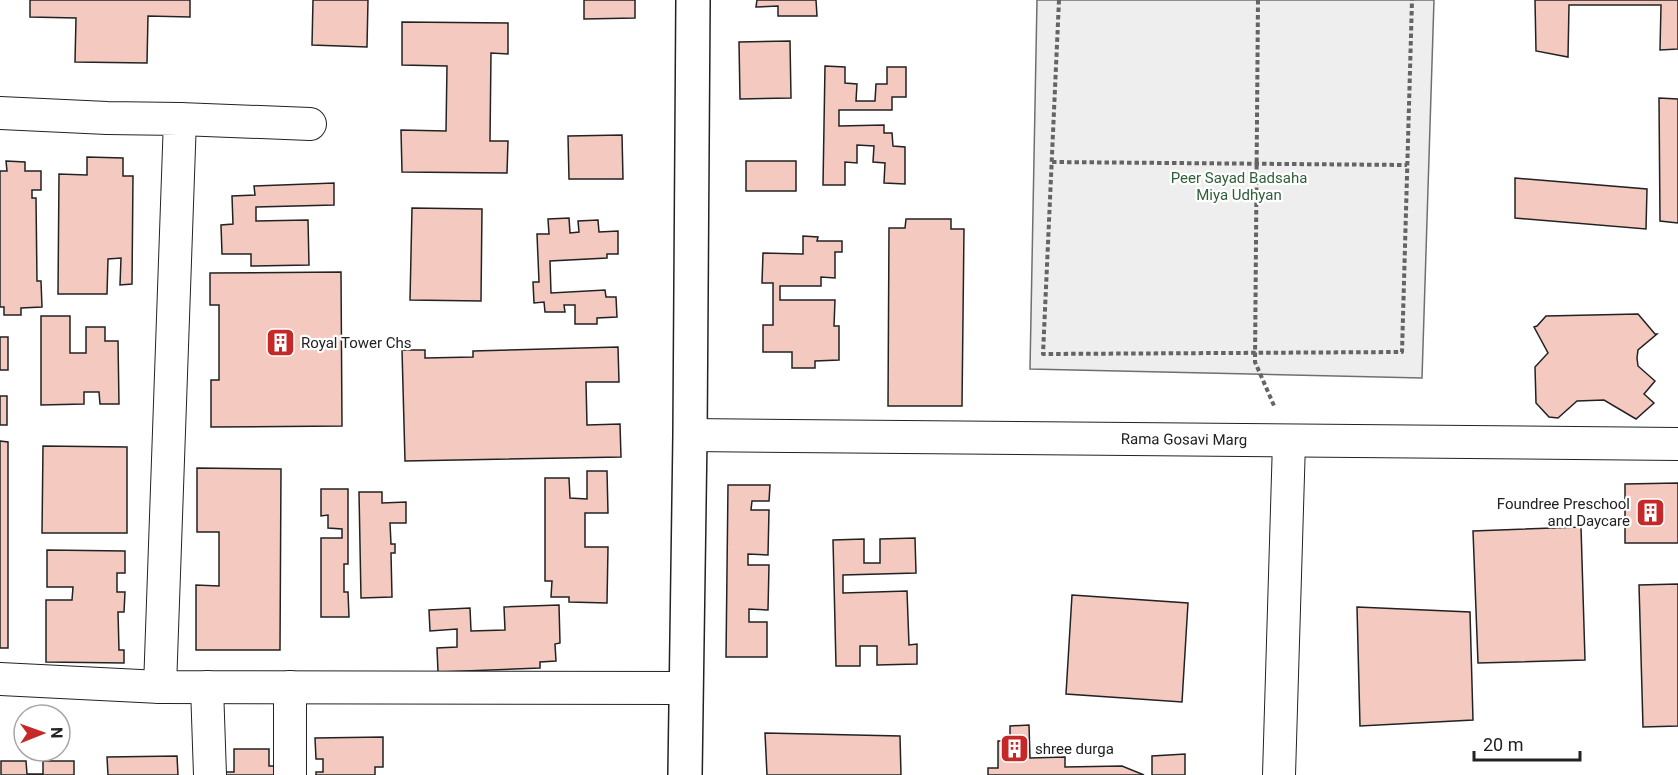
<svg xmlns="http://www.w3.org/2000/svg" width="1678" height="775" font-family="Roboto,sans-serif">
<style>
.green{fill:#eee;stroke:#6f6f6f;stroke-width:1.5}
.building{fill:#f3c9c0;stroke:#222;stroke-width:1.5}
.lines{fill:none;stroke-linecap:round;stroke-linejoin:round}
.street-casing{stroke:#222;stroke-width:34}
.secondary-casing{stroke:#222;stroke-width:36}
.path{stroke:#646464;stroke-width:4;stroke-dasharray:4.5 3;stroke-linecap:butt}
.street{stroke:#fff;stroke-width:32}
.secondary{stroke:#fff;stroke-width:33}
.labels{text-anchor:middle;stroke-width:4.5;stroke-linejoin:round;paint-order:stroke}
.park-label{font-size:15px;fill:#2f5e38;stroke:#fff}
.poi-label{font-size:15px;fill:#222;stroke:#fff;text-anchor:start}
.street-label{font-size:15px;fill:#222;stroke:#fff}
</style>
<rect width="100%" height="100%" fill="#fff"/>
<path class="green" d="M 1037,0 L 1434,0 L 1422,378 L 1030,369 Z"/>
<path class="building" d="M 30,0 L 190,0 L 190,17 L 148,16 L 147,63 L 75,62 L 76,18 L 30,17 Z
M 313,0 L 368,0 L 367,47 L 312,45 Z
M 584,0 L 635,0 L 635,18 L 584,19 Z
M 757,0 L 816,0 L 817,16 L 778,16 L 778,6 L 756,7 Z
M 1535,0 L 1678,0 L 1678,49 L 1660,50 L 1661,5 L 1569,5 L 1568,57 L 1536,51 Z
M 402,22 L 508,23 L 508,54 L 491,53 L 490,141 L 508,141 L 507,173 L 402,172 L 401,130 L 446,131 L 447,66 L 402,65 Z
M 790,41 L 791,98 L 740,99 L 739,42 Z
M 825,66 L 845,67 L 845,83 L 857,84 L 856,101 L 875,101 L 876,84 L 887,84 L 887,67 L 906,67 L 906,97 L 892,97 L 892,110 L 839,110 L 839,126 L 884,125 L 884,133 L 892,133 L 893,146 L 905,147 L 905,184 L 884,183 L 885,163 L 873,162 L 874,146 L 857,145 L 857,163 L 845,162 L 845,185 L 823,185 Z
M 1659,98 L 1678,99 L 1678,223 L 1660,221 Z
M 622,135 L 623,179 L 569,179 L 568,136 Z
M 87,157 L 123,158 L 123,176 L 133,176 L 132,284 L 120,285 L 121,258 L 108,259 L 107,294 L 58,294 L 59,174 L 87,175 Z
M 6,161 L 25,162 L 25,171 L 41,171 L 41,190 L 32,190 L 32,198 L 36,198 L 37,281 L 41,281 L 42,307 L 21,308 L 21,315 L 4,315 L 4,307 L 0,307 L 0,171 L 7,171 Z
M 746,161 L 796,161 L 796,191 L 746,191 Z
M 1515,178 L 1647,189 L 1646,229 L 1515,218 Z
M 334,183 L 334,205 L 256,207 L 256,221 L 308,220 L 309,265 L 251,266 L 251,254 L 222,254 L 221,225 L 233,224 L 232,196 L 255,195 L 254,186 Z
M 412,208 L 482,209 L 481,301 L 410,300 Z
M 569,218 L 570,233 L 579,232 L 578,221 L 598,220 L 599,232 L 618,231 L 618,254 L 607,254 L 607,258 L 550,261 L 551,293 L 605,290 L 606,297 L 616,297 L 617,317 L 597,318 L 597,324 L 575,324 L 575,305 L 564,305 L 565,312 L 545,312 L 544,302 L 534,303 L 533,282 L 539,282 L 537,234 L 549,234 L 548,219 Z
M 906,219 L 951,219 L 951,229 L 964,229 L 962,406 L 888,406 L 889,228 L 905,228 Z
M 803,236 L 818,237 L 817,241 L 842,241 L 842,252 L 835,252 L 835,278 L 821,277 L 821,286 L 780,286 L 780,300 L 835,300 L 834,326 L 839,326 L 839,360 L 815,361 L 815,368 L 792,368 L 792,352 L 763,352 L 763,325 L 773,325 L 773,283 L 762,283 L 763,253 L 803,254 Z
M 341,272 L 342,426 L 211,427 L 211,380 L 219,380 L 219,305 L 210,305 L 210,273 Z
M 1638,314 L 1655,334 L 1657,334 L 1638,350 L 1637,358 L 1638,366 L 1655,381 L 1644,394 L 1654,403 L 1636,419 L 1604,400 L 1577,401 L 1558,418 L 1549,417 L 1536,403 L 1535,367 L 1548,353 L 1534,327 L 1537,326 L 1546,316 Z
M 41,316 L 70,316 L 70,353 L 86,353 L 86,327 L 105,327 L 105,341 L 118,341 L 119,404 L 100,404 L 99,392 L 84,392 L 84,404 L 41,405 Z
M 0,337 L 8,337 L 8,370 L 0,370 Z
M 618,347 L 619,382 L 586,382 L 587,425 L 620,424 L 621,457 L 405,461 L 402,350 L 425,350 L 425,358 L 473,357 L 473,351 Z
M 0,396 L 7,396 L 7,425 L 0,425 Z
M 0,441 L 8,442 L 8,648 L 0,648 Z
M 43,446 L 127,447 L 127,533 L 42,533 Z
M 197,468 L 281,469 L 280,650 L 196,650 L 196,585 L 219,586 L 219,532 L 197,532 Z
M 587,471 L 607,471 L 608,513 L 585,513 L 585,547 L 608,547 L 607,603 L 569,602 L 569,597 L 551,597 L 552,581 L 545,581 L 545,478 L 569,478 L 570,498 L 587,499 Z
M 1678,483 L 1678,543 L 1625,543 L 1625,484 Z
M 728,485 L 770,485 L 769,501 L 752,501 L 751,510 L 769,510 L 768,555 L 748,554 L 748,565 L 769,565 L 768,610 L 749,609 L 749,622 L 767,622 L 767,657 L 726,657 Z
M 321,489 L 348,489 L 348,564 L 344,564 L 344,592 L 348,592 L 349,617 L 321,617 L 321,538 L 342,538 L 342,529 L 328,528 L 328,515 L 321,516 Z
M 359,492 L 382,492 L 382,503 L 406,502 L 406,523 L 390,523 L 391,544 L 395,544 L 395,553 L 391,553 L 392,597 L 361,598 Z
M 1581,527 L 1585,660 L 1478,663 L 1473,531 Z
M 915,538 L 916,573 L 843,575 L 843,593 L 907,591 L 909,645 L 917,644 L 917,664 L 877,665 L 877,646 L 860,646 L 860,666 L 836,666 L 833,540 L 864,539 L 864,563 L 880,563 L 880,539 Z
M 47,550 L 125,551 L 125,573 L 117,573 L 117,592 L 125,592 L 124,612 L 118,612 L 119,650 L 124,650 L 124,663 L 46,662 L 46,600 L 72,600 L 73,587 L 47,587 Z
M 1678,584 L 1678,726 L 1643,727 L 1639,585 Z
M 1072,595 L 1188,603 L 1182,702 L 1066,694 Z
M 559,605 L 560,643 L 555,644 L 556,661 L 540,662 L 540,668 L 438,672 L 437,648 L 457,647 L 457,629 L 430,631 L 429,610 L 470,608 L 471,631 L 505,630 L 504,607 Z
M 1357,607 L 1470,612 L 1473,720 L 1360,726 Z
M 1029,725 L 1030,758 L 1065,757 L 1065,767 L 1122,766 L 1144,775 L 988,775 L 988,768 L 998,768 L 998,741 L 1010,741 L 1010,726 Z
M 765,733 L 900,736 L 901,775 L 767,775 Z
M 383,737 L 383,767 L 375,767 L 375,775 L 316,775 L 316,772 L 323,772 L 323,759 L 316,759 L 315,738 Z
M 234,749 L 269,749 L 269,766 L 282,766 L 282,775 L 225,775 L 225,772 L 234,772 Z
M 1185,754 L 1185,775 L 1152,775 L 1152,756 Z
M 177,756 L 178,775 L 108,775 L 107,757 Z
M 1,761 L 26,761 L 27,774 L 43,774 L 43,761 L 74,761 L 74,775 L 1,775 Z"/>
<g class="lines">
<defs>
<g id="street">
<path d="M 0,113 L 107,118 L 180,119 L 160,687"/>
<path d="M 180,119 L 310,124"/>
<path id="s1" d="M 690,435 L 1678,444"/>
<path d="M 0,679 L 160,687 L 686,688"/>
<path d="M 207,687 L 210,775"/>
<path d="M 290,775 L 290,687"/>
<path d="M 1279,775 L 1289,442"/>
</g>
<path id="secondary" d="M 685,775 L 690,435 L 693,0"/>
</defs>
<use href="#street" class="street-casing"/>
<use href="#secondary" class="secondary-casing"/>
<path class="path" d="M 1059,0 L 1043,354 L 1402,352 L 1412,0
M 1258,0 L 1255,362 L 1275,408
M 1052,162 L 1407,165"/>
<use href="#street" class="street"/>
<use href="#secondary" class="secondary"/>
</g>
<defs>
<symbol id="building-square" viewBox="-11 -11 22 22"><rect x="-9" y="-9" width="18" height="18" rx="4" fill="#c62828" stroke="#fff"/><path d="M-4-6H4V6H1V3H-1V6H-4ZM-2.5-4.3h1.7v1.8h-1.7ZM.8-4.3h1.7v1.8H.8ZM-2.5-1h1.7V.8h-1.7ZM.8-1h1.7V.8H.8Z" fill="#fff"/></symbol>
</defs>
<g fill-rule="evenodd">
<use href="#building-square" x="264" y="326" width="33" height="33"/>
<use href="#building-square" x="1634" y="496" width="33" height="33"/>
<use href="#building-square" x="998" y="732" width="33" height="33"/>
</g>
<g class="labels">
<g class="park-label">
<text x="1239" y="183">Peer Sayad Badsaha<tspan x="1239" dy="17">Miya Udhyan</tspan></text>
</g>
<g class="poi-label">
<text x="301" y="348">Royal Tower Chs</text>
<text x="1630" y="509" text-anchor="end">Foundree Preschool<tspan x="1630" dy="17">and Daycare</tspan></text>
<text x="1035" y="754">shree durga</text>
</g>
<g class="street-label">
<text dy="5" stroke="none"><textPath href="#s1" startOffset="494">Rama Gosavi Marg</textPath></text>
</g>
</g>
<g transform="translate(42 733) rotate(89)"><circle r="28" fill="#ffffff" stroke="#a7a7a7" stroke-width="1.5"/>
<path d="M0-4.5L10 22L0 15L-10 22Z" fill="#c62828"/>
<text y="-9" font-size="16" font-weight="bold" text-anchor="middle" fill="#222222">N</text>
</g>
<path d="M1474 751v9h106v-9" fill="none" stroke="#222222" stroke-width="3"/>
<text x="1483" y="751" font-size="18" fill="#222222" stroke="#ffffff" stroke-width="4.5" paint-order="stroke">20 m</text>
</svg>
